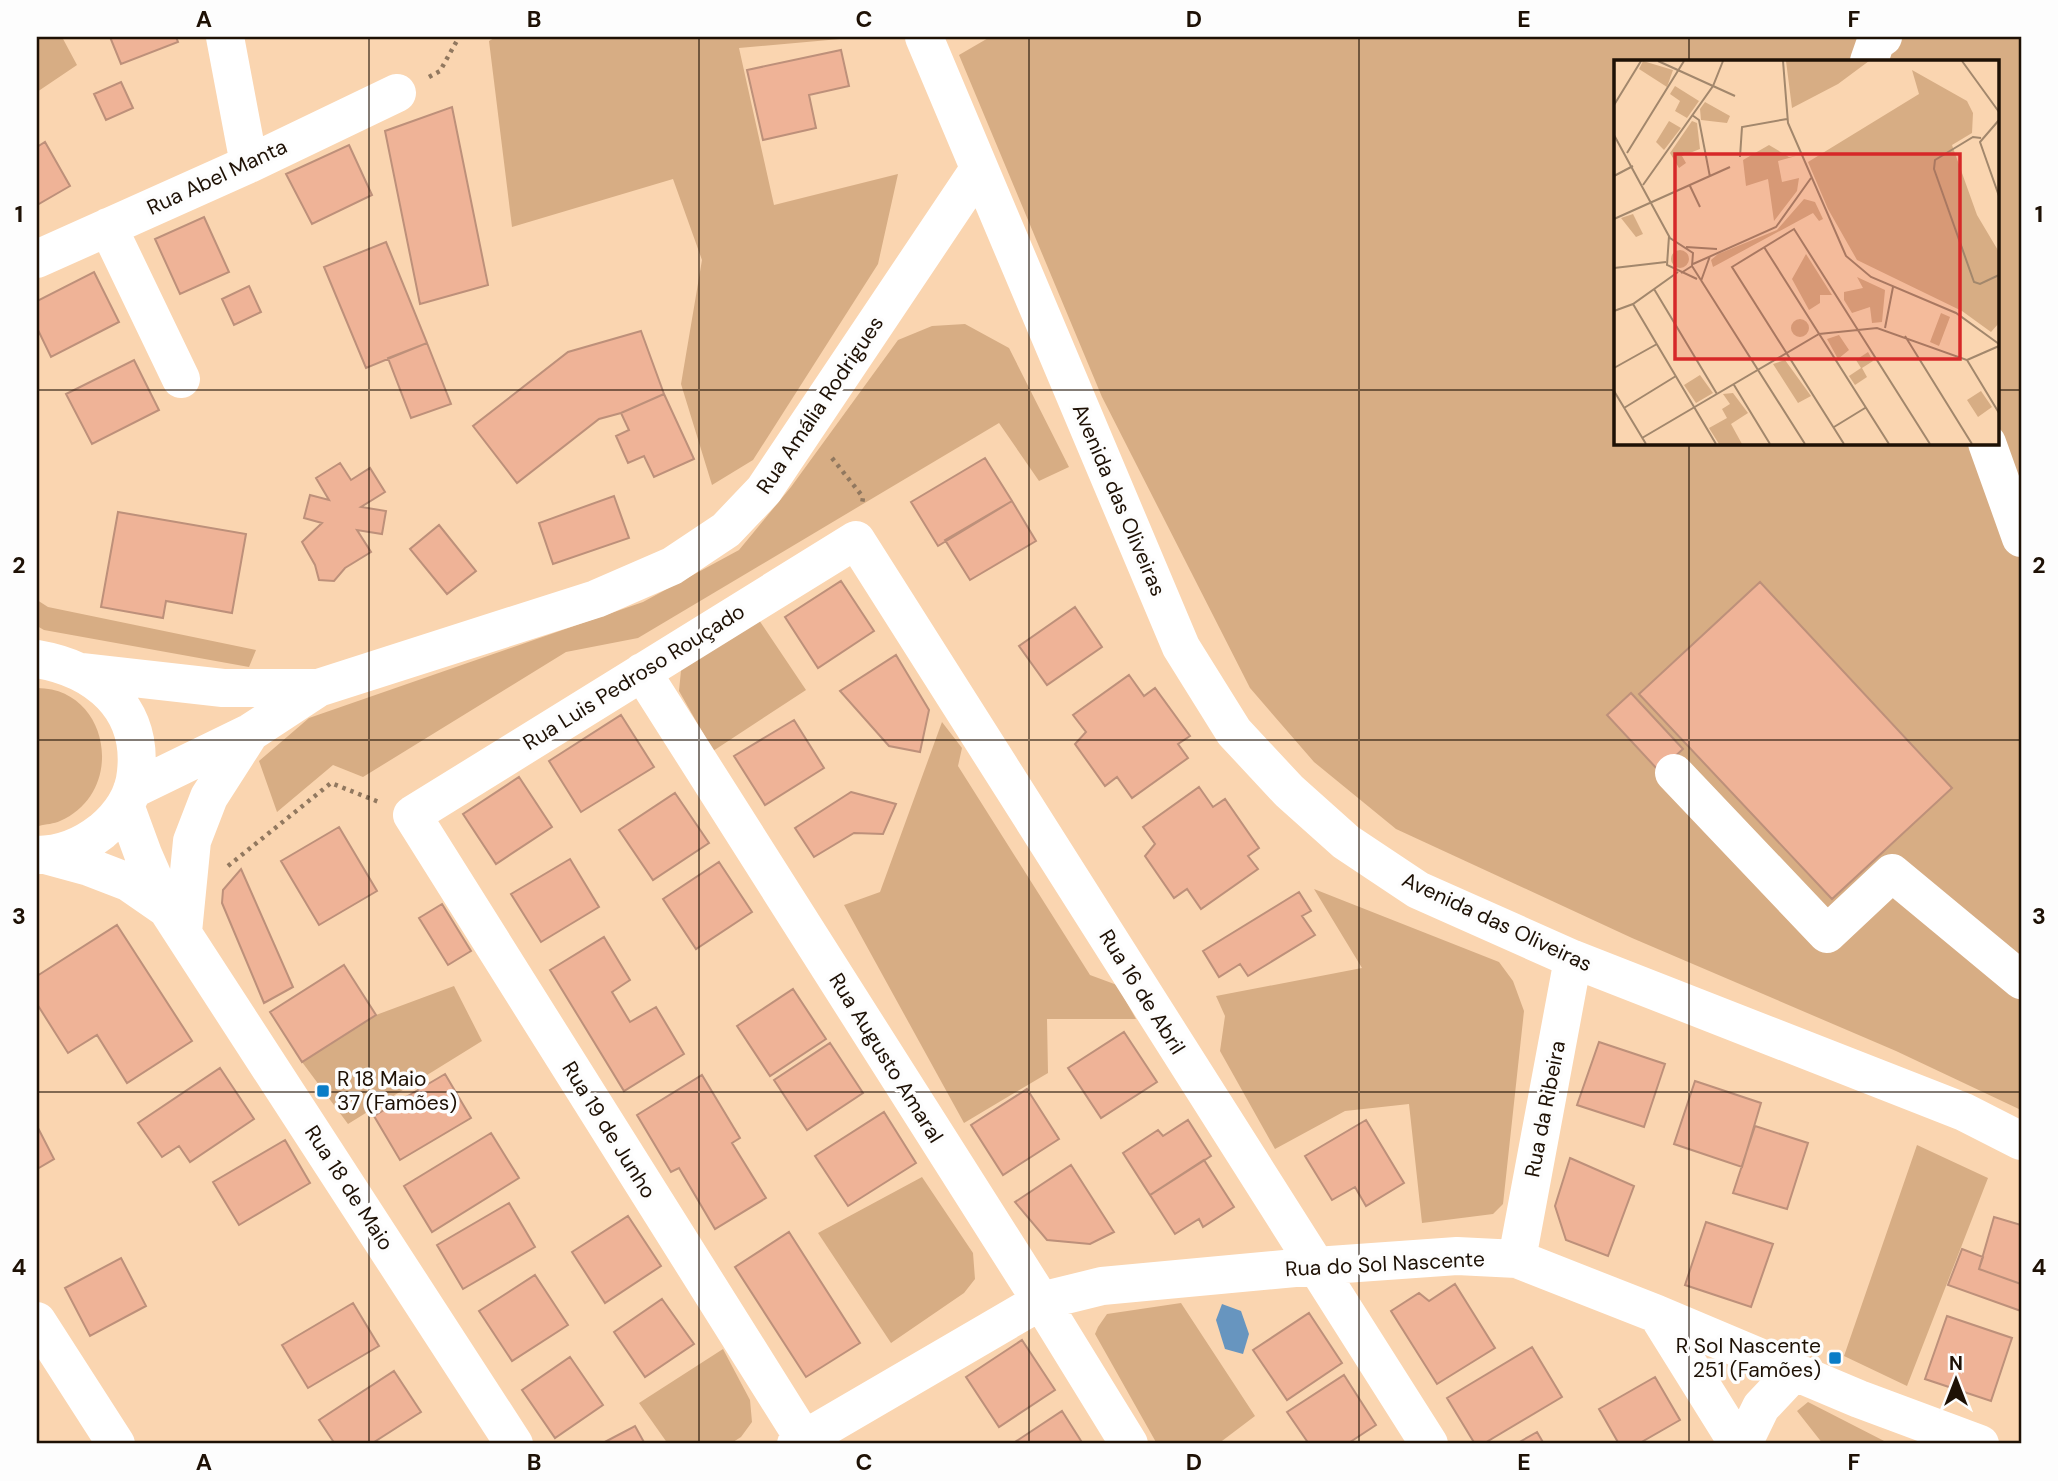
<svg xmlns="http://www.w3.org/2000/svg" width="2058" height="1481" font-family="'DM Sans',sans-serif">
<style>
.green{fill:#d7ad84;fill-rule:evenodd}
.water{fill:#6795bf}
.building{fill:#efb397;stroke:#bd907a;stroke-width:2}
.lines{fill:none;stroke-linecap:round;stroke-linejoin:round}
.path{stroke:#91785f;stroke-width:4.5;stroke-dasharray:3.5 5;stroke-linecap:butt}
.minor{stroke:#fff;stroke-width:38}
.grid{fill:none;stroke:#1e1105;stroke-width:2;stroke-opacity:0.55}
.poi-dot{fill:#0a7dc7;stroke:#fdfdfd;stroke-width:2.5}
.labels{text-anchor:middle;stroke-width:7;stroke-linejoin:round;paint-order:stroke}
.street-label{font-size:21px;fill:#1e1105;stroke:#fdfdfd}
.poi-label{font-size:21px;fill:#1e1105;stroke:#fdfdfd;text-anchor:start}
.inset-road{fill:none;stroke:#a2876c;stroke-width:2}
.view{fill:#d62828;fill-opacity:0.15;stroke:#d62828;stroke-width:3.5}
.inset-edge{fill:none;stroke:#1e1105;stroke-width:3.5}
.neatline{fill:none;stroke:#1e1105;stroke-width:2.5}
.grid-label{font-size:23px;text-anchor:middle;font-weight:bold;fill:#1e1105}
</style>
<rect width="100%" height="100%" fill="#fad5b0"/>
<path class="green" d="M 37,37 L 62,37 L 77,65 L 37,92 Z
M 496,37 L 862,37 L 739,48 L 774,205 L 898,174 L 878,264 L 753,460 L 712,485 L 681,384 L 702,260 L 673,179 L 512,227 L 489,41 Z
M 990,37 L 2021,37 L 2021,1110 L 1896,1051 L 1632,938 L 1396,829 L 1314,762 L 1250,688 L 1102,397 L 959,55 ZM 1615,61 L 1997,61 L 1997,443 L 1615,443 Z
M 965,324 L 1009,348 L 1069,467 L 1039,481 L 999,423 L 638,638 L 566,652 L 363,777 L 333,765 L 277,812 L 259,761 L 309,718 L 643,602 L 739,550 L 791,487 L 898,340 L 932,326 Z
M 37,600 L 48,607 L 256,650 L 249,667 L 44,630 L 37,626 Z
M 757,617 L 806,690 L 713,751 L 679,691 L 682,660 Z
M 37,688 C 110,688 127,792 60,821 C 54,824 46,824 39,826 L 37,826 Z
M 942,722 L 962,748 L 958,766 L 1090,975 L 1117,985 L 1136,1019 L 1047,1019 L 1048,1073 L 964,1123 L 844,905 L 880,892 Z
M 1314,889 L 1499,962 L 1513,981 L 1524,1011 L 1503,1204 L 1493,1214 L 1422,1223 L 1409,1104 L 1345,1111 L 1275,1149 L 1220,1051 L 1225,1016 L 1216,996 L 1362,968 Z
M 454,986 L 482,1041 L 348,1124 L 302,1062 L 376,1015 Z
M 1917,1145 L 1988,1178 L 1907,1386 L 1844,1356 Z
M 922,1177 L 973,1253 L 975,1279 L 964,1293 L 891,1343 L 818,1233 Z
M 1181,1303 L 1255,1416 L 1218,1444 L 1157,1444 L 1095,1334 L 1098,1327 L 1107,1314 Z
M 723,1349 L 750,1400 L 752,1422 L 741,1437 L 730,1444 L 668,1444 L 639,1403 Z
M 1808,1402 L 1890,1444 L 1823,1444 L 1797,1411 Z"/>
<path class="water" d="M 1222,1304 L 1241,1311 L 1249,1334 L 1243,1354 L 1225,1349 L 1216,1320 Z"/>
<path class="building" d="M 110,37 L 176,37 L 178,42 L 121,64 Z
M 841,50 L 849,86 L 809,95 L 816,128 L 763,140 L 747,70 Z
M 121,82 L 133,108 L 106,120 L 94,94 Z
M 452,107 L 488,285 L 420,304 L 385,131 Z
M 45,142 L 70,186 L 37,205 L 37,147 Z
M 349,145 L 372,195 L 312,224 L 286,174 Z
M 204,217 L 229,272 L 180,294 L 155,239 Z
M 386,242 L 427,343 L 366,368 L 324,267 Z
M 94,272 L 119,322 L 51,357 L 37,328 L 37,301 Z
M 249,286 L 261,312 L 234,325 L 222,299 Z
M 641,331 L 664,394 L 621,413 L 599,419 L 517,483 L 473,426 L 568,352 Z
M 427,343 L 451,404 L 411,418 L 388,358 Z
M 134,360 L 159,410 L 92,444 L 66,394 Z
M 664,394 L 694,459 L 654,477 L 644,456 L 628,463 L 616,436 L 629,430 L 621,413 Z
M 985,458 L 1012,501 L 938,546 L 911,502 Z
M 340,463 L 351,480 L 370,468 L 385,492 L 361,507 L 386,511 L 382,534 L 357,530 L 371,552 L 345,568 L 334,581 L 319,580 L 315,565 L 302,542 L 322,523 L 304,518 L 310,495 L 329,500 L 316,478 Z
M 614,496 L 629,538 L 553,564 L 539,523 Z
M 1012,501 L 1036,541 L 970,580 L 945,540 Z
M 118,512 L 246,534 L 232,613 L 166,601 L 163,618 L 101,607 Z
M 439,525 L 476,571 L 447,594 L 410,549 Z
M 841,581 L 874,631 L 818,668 L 785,617 Z
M 1760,582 L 1952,788 L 1832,899 L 1639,694 Z
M 1075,607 L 1102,647 L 1047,685 L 1019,646 Z
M 896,655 L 929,710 L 920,752 L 889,746 L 840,691 Z
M 1129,675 L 1144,696 L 1155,688 L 1190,736 L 1178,744 L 1188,758 L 1132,798 L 1117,777 L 1105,786 L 1075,744 L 1086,732 L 1073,715 Z
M 1631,693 L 1683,749 L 1659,771 L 1607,715 Z
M 621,715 L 654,767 L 581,812 L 549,761 Z
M 794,720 L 824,768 L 765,805 L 734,756 Z
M 519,777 L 552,827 L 496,864 L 463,814 Z
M 1199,787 L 1213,807 L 1225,799 L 1259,848 L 1248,856 L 1258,869 L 1201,909 L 1187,889 L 1174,898 L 1145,856 L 1155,844 L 1143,827 Z
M 851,792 L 896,804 L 883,834 L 854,833 L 814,857 L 795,828 Z
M 675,793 L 709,843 L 653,880 L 619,830 Z
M 339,827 L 377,891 L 319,925 L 281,861 Z
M 570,859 L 599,907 L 541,942 L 511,894 Z
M 719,862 L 752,912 L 696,949 L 663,899 Z
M 241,869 L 293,987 L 264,1003 L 222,903 L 223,890 Z
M 1299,892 L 1311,911 L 1302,916 L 1315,935 L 1248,976 L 1240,964 L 1219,977 L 1203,951 Z
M 442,904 L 471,951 L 448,965 L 419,918 Z
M 117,925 L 192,1041 L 127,1083 L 97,1035 L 68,1053 L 37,1004 L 37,976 Z
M 604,937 L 630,980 L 612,992 L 630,1022 L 656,1007 L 684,1054 L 624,1091 L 550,970 Z
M 344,965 L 376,1015 L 302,1062 L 270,1012 Z
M 793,989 L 826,1039 L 770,1076 L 737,1026 Z
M 1124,1032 L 1157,1082 L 1101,1118 L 1068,1068 Z
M 1599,1042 L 1665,1064 L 1644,1127 L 1577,1105 Z
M 830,1043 L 863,1093 L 807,1130 L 774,1080 Z
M 220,1068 L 254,1119 L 190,1162 L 179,1146 L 162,1157 L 138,1123 Z
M 445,1074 L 471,1118 L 400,1160 L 374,1116 Z
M 702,1075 L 740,1138 L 732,1143 L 766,1198 L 715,1229 L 679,1168 L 671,1172 L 637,1115 Z
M 1695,1081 L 1761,1103 L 1742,1167 L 1674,1144 Z
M 1027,1089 L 1059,1139 L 1003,1175 L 971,1125 Z
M 884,1112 L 916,1163 L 848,1206 L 815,1156 Z
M 1188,1120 L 1211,1156 L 1150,1195 L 1123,1153 L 1158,1130 L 1163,1136 Z
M 1366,1120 L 1404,1183 L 1366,1206 L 1355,1187 L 1332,1200 L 1305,1156 Z
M 37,1126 L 54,1159 L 37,1169 Z
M 1755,1126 L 1808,1143 L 1787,1209 L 1733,1193 Z
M 491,1133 L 519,1178 L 432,1232 L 404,1186 Z
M 285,1140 L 310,1183 L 239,1225 L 213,1182 Z
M 1570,1158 L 1634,1186 L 1608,1256 L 1566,1240 L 1555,1206 Z
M 1204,1160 L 1234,1207 L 1203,1227 L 1199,1219 L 1175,1234 L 1150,1195 Z
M 1071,1165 L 1114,1232 L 1090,1244 L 1047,1240 L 1015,1202 Z
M 509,1203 L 535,1247 L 463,1289 L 437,1245 Z
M 628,1216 L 661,1266 L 605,1303 L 572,1252 Z
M 1994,1217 L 2021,1225 L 2021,1284 L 1979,1269 Z
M 1706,1222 L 1773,1244 L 1751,1307 L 1685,1285 Z
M 789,1232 L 860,1343 L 806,1377 L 735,1267 Z
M 1962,1249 L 1983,1257 L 1979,1269 L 2021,1284 L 2021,1311 L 1948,1285 Z
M 121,1258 L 146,1306 L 90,1336 L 65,1288 Z
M 535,1275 L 568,1325 L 512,1361 L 479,1311 Z
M 1455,1284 L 1495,1348 L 1437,1384 L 1391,1311 L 1419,1293 L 1429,1301 Z
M 662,1299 L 694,1344 L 645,1377 L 614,1332 Z
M 353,1303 L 379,1346 L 308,1388 L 282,1345 Z
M 1309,1313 L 1342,1363 L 1287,1400 L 1253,1350 Z
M 1947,1316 L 2012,1338 L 1991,1401 L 1925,1379 Z
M 1022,1340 L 1055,1390 L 999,1427 L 966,1377 Z
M 1532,1347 L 1562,1397 L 1483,1444 L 1475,1444 L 1447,1398 Z
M 570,1357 L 603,1405 L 555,1438 L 522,1390 Z
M 394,1371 L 421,1412 L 371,1444 L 335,1444 L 319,1420 Z
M 1344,1375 L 1376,1425 L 1347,1444 L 1309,1444 L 1287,1412 Z
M 1655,1377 L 1680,1420 L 1638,1444 L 1619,1444 L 1599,1409 Z
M 1062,1411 L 1083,1444 L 1012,1444 Z
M 635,1426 L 645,1444 L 601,1444 Z
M 1537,1432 L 1544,1444 L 1516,1444 Z"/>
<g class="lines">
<path class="path" d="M 429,77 L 440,71 L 459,37
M 832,458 L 863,497 L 862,505
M 228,866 L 331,783 L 379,802"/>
<path class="minor" d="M 225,37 L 249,164
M 924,37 L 1181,647 L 1234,732 L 1289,791 L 1346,842 L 1418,890 L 1573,959 L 1964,1112 L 2021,1141
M 1869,61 L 1876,41 L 1883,37
M 108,227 L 181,379
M 37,259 L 249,164 L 397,93
M 1987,443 L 2021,538
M 37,659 C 96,669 143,707 136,772 C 134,796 120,816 102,831 C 83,846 61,855 37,855
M 81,672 L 223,688 L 318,688
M 642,672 L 1041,1301 L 1129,1444
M 1674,773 L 1827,934 L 1892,873 L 2021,980
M 132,790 L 251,732 L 318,688 L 596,599 L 672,566 L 726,530 L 764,490 L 979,169
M 125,805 L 143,854 L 167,909 L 514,1444
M 45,855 L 89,867 L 128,882 L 167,909
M 183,932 L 192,841 L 209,797 L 250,733
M 1517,1259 L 1573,959
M 1657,1314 L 1738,1444
M 37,1321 L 116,1444
M 796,1444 L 1041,1301 L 1102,1286 L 1316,1266 L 1457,1256 L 1517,1259 L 1657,1314 L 1859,1399 L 1980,1444
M 807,1444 L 412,815 L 856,540 L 1429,1444
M 1743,1444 L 1761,1407 L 1794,1372"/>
</g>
<path class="grid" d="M 369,37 L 369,1444M 699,37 L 699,1444M 1029,37 L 1029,1444M 1359,37 L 1359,1444M 1689,37 L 1689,61M 37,390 L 1615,390M 1997,390 L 2021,390M 1689,443 L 1689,1444M 37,740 L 2021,740M 37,1092 L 2021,1092"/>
<g class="poi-dot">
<rect x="316" y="1084" width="14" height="14" rx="3.5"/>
<rect x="1828" y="1351" width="14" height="14" rx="3.5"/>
</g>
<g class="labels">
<g class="street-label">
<text transform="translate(217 177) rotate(-25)" y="7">Rua Abel Manta</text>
<text transform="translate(820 405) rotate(-56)" y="7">Rua Amália Rodrigues</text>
<text transform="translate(1119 500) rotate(67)" y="7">Avenida das Oliveiras</text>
<text transform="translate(634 677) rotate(-32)" y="7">Rua Luis Pedroso Rouçado</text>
<text transform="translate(1497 922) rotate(25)" y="7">Avenida das Oliveiras</text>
<text transform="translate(1142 992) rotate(58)" y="7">Rua 16 de Abril</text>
<text transform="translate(886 1058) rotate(58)" y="7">Rua Augusto Amaral</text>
<text transform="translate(1545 1109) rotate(-79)" y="7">Rua da Ribeira</text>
<text transform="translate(609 1130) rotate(58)" y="7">Rua 19 de Junho</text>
<text transform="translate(349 1188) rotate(57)" y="7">Rua 18 de Maio</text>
<text transform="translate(1385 1264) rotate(-3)" y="7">Rua do Sol Nascente</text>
</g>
<g class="poi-label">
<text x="337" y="1086">R 18 Maio<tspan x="337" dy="24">37 (Famões)</tspan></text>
<text x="1821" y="1353" text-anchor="end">R Sol Nascente<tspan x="1821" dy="24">251 (Famões)</tspan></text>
</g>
</g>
<g transform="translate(1614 60)">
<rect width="385" height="385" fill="#fad5b0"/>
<path d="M 29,1 L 59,10 L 53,27 L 25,9 ZM 172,1 L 255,1 L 224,24 L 178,48 ZM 298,10 L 353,41 L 359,53 L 358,73 L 338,85 L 363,155 L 385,192 L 385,263 L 377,272 L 348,251 L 243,200 L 214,149 L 194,102 L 305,34 ZM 61,26 L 85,41 L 73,58 L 61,51 L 66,41 L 56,34 ZM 91,42 L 116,56 L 113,63 L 87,60 L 86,49 ZM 55,61 L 67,68 L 50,90 L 42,82 ZM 78,61 L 83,63 L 86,89 L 68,96 L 72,103 L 65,108 L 56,93 ZM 155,85 L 175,97 L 182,96 L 164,101 L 168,122 L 185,118 L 183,131 L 160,161 L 154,119 L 132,126 L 129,100 ZM 190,139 L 201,142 L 209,159 L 205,161 L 199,153 L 99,207 L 97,200 L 104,194 L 163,170 ZM 19,154 L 29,174 L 22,177 L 7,158 ZM57 199a9 9 0 1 1 18 0a9 9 0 1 1-18 0ZM 192,194 L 218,235 L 206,235 L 206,243 L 195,250 L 178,219 ZM 243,217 L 271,230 L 268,262 L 258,263 L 256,247 L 238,253 L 230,240 L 230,232 L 249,228 ZM 327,253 L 336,257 L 325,286 L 316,282 ZM177 268a9 9 0 1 1 18 0a9 9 0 1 1-18 0ZM 225,275 L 235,290 L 224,299 L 213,279 ZM 254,292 L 259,301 L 248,308 L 253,317 L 241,325 L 235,316 L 247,308 L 242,300 ZM 171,300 L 197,336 L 184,343 L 159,304 ZM 86,315 L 99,333 L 82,343 L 70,325 ZM 367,331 L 378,347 L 364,357 L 353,340 ZM 119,333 L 134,353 L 117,364 L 128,384 L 105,384 L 95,368 L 113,358 L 108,349 L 116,344 L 109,334 Z" fill="#d7ad84"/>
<path class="inset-road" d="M 44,1 L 121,36M 169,1 L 174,63 L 232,196 L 257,217 L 342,253 L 385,284M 348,1 L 385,52M 0,45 L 27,1M 78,55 L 85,60 L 96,117M 385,60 L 366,82 L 385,136M 0,75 L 56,178 L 79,193 L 78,206 L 67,213M 367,78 L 359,77 L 321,100 L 320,109 L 360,222 L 366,224 L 385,215M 13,93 L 70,1M 126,97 L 128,67 L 173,59M 0,116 L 19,106M 29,125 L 99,26 L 109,1M 76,126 L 86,147M 0,159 L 116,107M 55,176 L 53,205 L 83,219M 72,187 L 103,189M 150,187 L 275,384M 79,204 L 162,167 L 197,118M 78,206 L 191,384M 0,208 L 52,202M 87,221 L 96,196M 40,229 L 103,334M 19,244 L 102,384M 0,251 L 19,244 L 64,212M 271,268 L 279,227M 291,276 L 358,384M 353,300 L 385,286M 0,308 L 43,284M 120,325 L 156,384M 0,331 L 32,384M 10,348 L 62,316M 220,367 L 251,348M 28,378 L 205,274 L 263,268 L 353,300 L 385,353M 230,384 L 118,207 L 180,169 L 316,384"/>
<path class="view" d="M 61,94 L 346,94 L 346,299 L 61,299 Z"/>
<rect width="385" height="385" class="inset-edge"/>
</g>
<rect width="2058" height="1481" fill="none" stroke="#fdfdfd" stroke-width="77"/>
<g transform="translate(1956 1380)" stroke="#fdfdfd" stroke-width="5" paint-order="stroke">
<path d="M0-5L12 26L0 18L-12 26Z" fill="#1e1105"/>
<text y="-10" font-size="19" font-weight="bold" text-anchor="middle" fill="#1e1105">N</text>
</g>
<rect x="38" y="38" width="1982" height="1404" class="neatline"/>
<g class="grid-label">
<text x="204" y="27">A</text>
<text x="534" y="27">B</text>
<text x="864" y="27">C</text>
<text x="1194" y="27">D</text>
<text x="1524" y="27">E</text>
<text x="1854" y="27">F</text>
<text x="19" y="222">1</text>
<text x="2039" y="222">1</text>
<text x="19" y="573">2</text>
<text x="2039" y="573">2</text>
<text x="19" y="924">3</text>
<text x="2039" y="924">3</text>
<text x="19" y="1275">4</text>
<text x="2039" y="1275">4</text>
<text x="204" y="1470">A</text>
<text x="534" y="1470">B</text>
<text x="864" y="1470">C</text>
<text x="1194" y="1470">D</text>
<text x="1524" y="1470">E</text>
<text x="1854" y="1470">F</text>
</g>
</svg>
